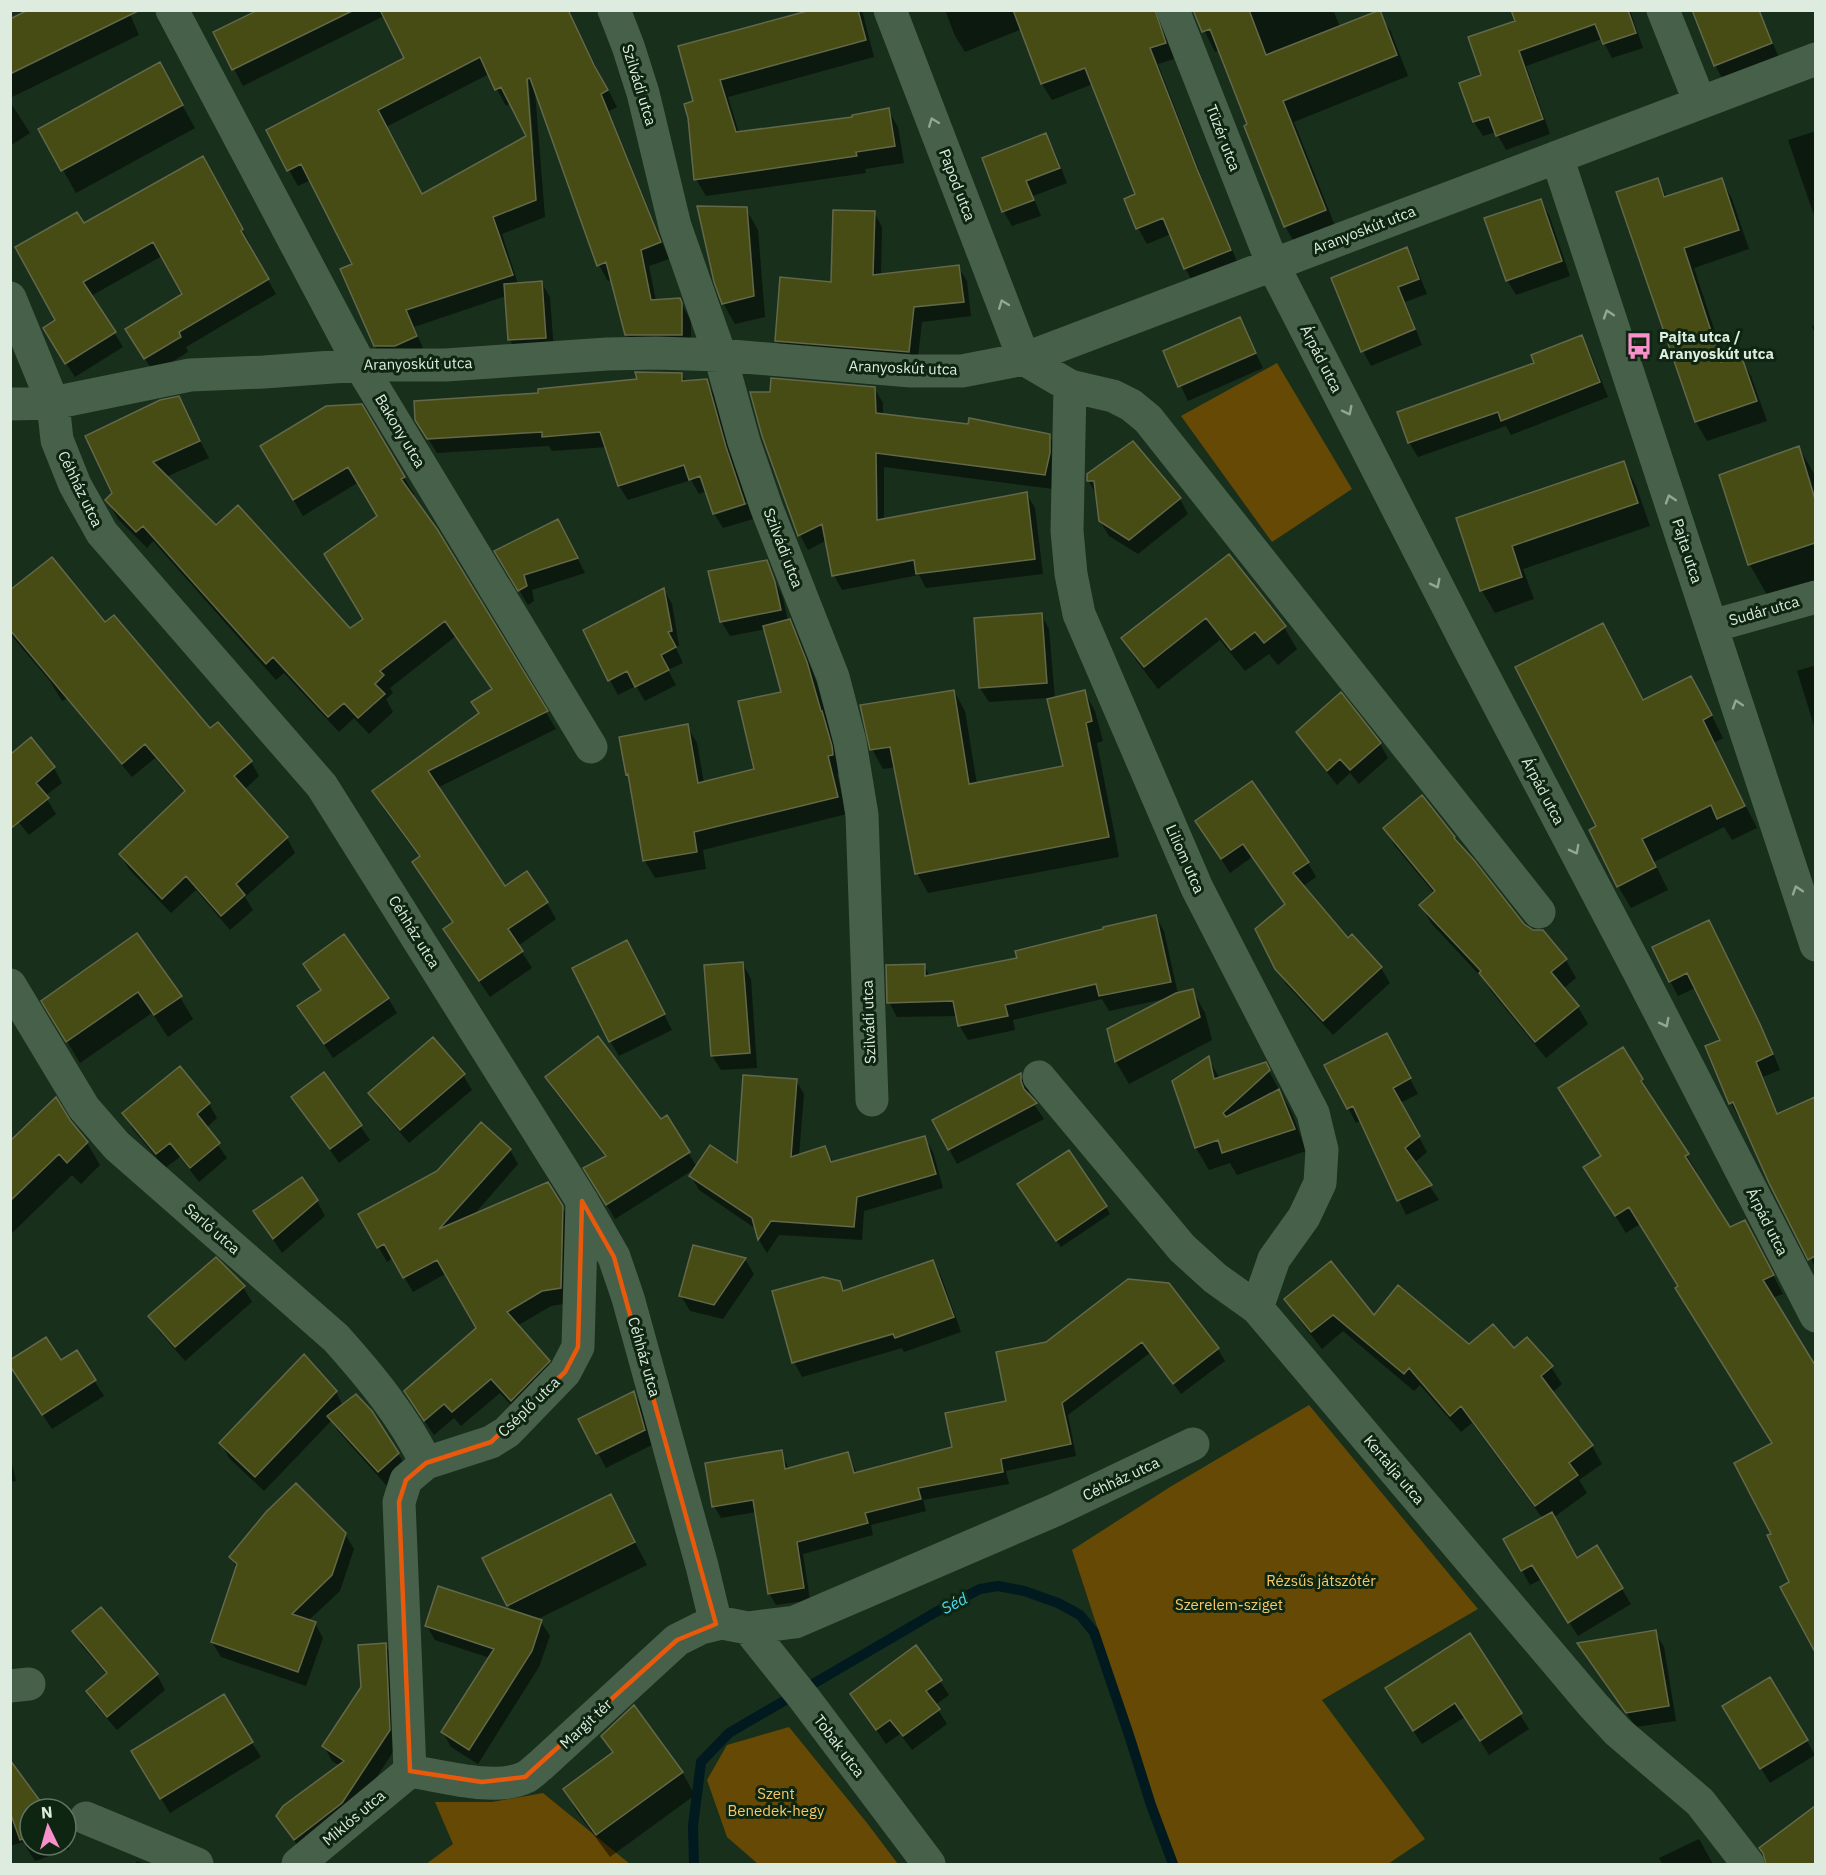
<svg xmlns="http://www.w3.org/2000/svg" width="1826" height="1875" font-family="'IBM Plex Sans',sans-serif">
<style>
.green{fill:#664904}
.shadow{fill:#0007;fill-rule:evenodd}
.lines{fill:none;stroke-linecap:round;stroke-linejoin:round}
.stream{stroke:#001a1f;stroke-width:10}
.building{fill:#474c15;stroke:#636849;stroke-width:1.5;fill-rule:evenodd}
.minor{stroke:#476049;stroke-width:33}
.oneway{stroke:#92a694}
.marked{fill:none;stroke:#e8590c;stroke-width:4.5;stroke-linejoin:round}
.labels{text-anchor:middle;stroke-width:6;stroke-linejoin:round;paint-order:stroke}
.street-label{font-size:15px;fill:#ddecde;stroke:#0e2511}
.poi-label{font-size:15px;font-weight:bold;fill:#ddecde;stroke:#0e2511;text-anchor:start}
.park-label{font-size:15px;fill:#f9c869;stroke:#0e2511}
.water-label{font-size:16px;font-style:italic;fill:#4bddf6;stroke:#0e2511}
</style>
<rect width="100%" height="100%" fill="#182f1b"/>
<path class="green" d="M 1277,363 L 1352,489 L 1272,542 L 1181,416 Z
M 1309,1405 L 1478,1609 L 1322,1700 L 1425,1839 L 1388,1864 L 1178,1864 L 1161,1822 L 1072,1550 L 1170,1487 Z
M 789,1727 L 867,1823 L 898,1864 L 758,1864 L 727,1837 L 707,1780 L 727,1745 Z
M 543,1793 L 630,1864 L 426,1864 L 453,1844 L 435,1802 L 492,1802 Z"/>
<path class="shadow" d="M 128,10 L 139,35 L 10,98 L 10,21 Z
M 261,10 L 419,10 L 570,16 L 617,107 L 609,111 L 669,259 L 649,266 L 656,301 L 679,299 L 691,321 L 691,351 L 636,351 L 626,334 L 612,280 L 608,281 L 599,265 L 535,92 L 545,217 L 502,234 L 518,284 L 541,282 L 550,297 L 554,352 L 518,355 L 510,340 L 506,296 L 414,327 L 425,353 L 385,362 L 375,346 L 354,264 L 311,180 L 298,186 L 289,170 L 406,59 L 384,16 L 243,86 L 215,33 ZM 525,71 L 528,71 L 534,152 L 530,145 ZM 489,74 L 506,106 L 511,103 L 528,136 L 423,196 L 386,127 Z
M 817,10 L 862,10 L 874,57 L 728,97 L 739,133 L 854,118 L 888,110 L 898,127 L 904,163 L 865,169 L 866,173 L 706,196 L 696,179 L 695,102 L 680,47 Z
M 945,10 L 1154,11 L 1163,27 L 1174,59 L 1158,64 L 1205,186 L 1239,266 L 1194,284 L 1185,268 L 1171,234 L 1147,244 L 1138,228 L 1137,195 L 1093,84 L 1052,100 L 1042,84 L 1022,29 L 965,52 L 955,36 Z
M 1194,10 L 1333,10 L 1340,27 L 1379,12 L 1391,32 L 1408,76 L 1294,122 L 1337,231 L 1297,247 L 1285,226 L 1249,125 L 1220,50 L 1215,52 Z
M 1514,10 L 1630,10 L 1643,48 L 1612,58 L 1602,39 L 1526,66 L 1550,134 L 1506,150 L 1496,132 L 1483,136 L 1474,122 L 1461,84 L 1483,76 L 1516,22 Z
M 1759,10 L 1779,58 L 1723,80 L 1715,65 Z
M 172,87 L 195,128 L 76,193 L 40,129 Z
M 10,102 L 30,133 L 10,146 Z
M 1816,131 L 1816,221 L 1788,140 Z
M 1046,135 L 1054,150 L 1067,183 L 1033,196 L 1041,216 L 1012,226 L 1004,212 L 984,158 Z
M 211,172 L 250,244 L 248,245 L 276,294 L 186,347 L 188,352 L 154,373 L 135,343 L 184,295 L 162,256 L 91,296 L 123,347 L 75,377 L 53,343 L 83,225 Z
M 1721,179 L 1732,199 L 1749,249 L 1694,268 L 1725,362 L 1740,357 L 1751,376 L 1767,421 L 1707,441 L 1696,422 L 1657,180 L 1667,197 Z
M 1541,201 L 1549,215 L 1570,276 L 1516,295 L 1507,280 Z
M 746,209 L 758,230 L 765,317 L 735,324 L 723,303 Z
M 874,212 L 882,227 L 881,276 L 958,266 L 967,281 L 971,316 L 922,322 L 917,366 L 785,355 L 776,340 L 833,284 Z
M 1406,249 L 1415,264 L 1427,294 L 1405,302 L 1422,345 L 1371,366 L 1363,351 Z
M 1239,319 L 1263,368 L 1188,401 L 1165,352 Z
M 1816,325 L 1816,337 L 1812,326 Z
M 1582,337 L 1590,352 L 1608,397 L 1511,435 L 1506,426 L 1418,457 L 1409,442 Z
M 681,374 L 686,382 L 706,381 L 715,396 L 734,463 L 747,502 L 715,512 L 715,515 L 707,491 L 699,494 L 691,480 L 628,500 L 619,486 L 607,447 L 552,451 L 549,446 L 437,453 L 417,420 L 540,394 Z
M 874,388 L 883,403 L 883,415 L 1049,436 L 1058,450 L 1053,489 L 884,467 L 884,520 L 1026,493 L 1035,508 L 1043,574 L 926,588 L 919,575 L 842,590 L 834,575 L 827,540 L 808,550 L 800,535 L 763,436 Z
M 178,398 L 209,458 L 166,477 L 216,527 L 350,630 L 365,619 L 379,516 L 359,482 L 303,516 L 262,446 L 361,406 L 414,494 L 411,496 L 436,530 L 556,729 L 437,788 L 505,889 L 547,903 L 556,919 L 518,946 L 532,968 L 490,997 L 455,946 L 454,924 L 424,879 L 420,858 L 383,808 L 374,791 L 480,714 L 493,690 L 456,636 L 390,688 L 393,693 L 386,699 L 393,712 L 369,734 L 354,718 L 339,732 L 284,673 L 276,680 L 153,541 L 147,548 L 118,519 L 107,500 Z
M 1133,443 L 1180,499 L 1188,514 L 1138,554 L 1109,536 L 1100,521 L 1097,496 L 1088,480 Z
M 1799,448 L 1816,477 L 1816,593 L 1774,607 L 1750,565 L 1720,476 Z
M 1624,463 L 1636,486 L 1650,526 L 1523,569 L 1534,599 L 1495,613 L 1482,591 L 1457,519 Z
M 748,504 L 753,519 L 723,528 L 715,515 Z
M 566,535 L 585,573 L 532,590 L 534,601 L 528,605 L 496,551 Z
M 1228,556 L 1284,627 L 1297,649 L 1278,665 L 1269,654 L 1245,671 L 1220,640 L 1158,689 L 1136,660 L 1123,638 Z
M 766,561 L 783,598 L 788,621 L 789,621 L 799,638 L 816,681 L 828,723 L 832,730 L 842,773 L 837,774 L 847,814 L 703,850 L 706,869 L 655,878 L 645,861 L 631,780 L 628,774 L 621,738 L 687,726 L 697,743 L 704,783 L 755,770 L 783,693 L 766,629 L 730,636 L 721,621 Z
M 664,590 L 672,604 L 679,646 L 675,646 L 683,663 L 668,670 L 676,685 L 645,701 L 636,686 L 618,695 L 610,680 Z
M 10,592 L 104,625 L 210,730 L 251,762 L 259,776 L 244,790 L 287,838 L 295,853 L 245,897 L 253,910 L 230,930 L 196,890 L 171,913 L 129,869 L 120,854 L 185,793 L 155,758 L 132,777 L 83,719 L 74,704 L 99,683 L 62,701 L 50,681 L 10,634 Z
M 1041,614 L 1049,629 L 1055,699 L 1084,691 L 1095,711 L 1103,741 L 1097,743 L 1119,857 L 928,893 L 917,873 L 896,767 L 883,769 L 872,749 L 954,691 L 965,711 L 977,784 L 1065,767 L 1048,698 L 989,702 L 980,688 Z
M 1816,665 L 1816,732 L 1797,671 Z
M 1704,700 L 1723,738 L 1714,743 L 1757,828 L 1732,840 L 1724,827 L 1654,862 L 1668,890 L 1631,908 L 1618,886 L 1598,826 L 1643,702 Z
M 1298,732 L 1380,744 L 1388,758 L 1359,784 L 1350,773 L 1337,785 L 1307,747 Z
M 31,739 L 54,768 L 62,783 L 45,796 L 56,814 L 29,835 L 13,815 Z
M 1197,822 L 1308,863 L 1316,877 L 1303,886 L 1348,940 L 1352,937 L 1381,968 L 1390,983 L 1333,1035 L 1286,984 L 1277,969 L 1286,905 L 1252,857 L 1230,873 Z
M 1385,828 L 1454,838 L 1460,847 L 1523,925 L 1532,931 L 1542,932 L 1566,960 L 1576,978 L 1563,989 L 1578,1007 L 1588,1024 L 1546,1058 L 1491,991 L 1484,980 L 1431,923 L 1421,905 L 1434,893 L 1395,846 Z
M 1156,917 L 1164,931 L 1178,994 L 1192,990 L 1205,1013 L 1212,1040 L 1129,1084 L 1116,1062 L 1108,1029 L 1164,999 L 1109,1011 L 1102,999 L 1013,1020 L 1015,1030 L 968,1040 L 959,1025 L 957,1016 L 897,1017 L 889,1002 L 924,965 L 930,977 L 1019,960 Z
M 137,935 L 180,997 L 193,1019 L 168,1037 L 152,1013 L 80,1063 L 43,1001 Z
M 1717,937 L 1768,1040 L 1780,1070 L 1763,1077 L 1778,1115 L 1809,1101 L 1816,1112 L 1816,1269 L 1741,1117 L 1739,1118 L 1731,1103 L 1707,1047 L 1722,1041 L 1695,988 L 1678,996 L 1670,981 Z
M 635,957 L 672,1030 L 619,1056 L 610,1041 Z
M 305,964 L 388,998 L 397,1013 L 333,1058 L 299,1007 L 321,991 Z
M 743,964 L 751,979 L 757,1068 L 721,1070 L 712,1056 Z
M 1395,1050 L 1418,1094 L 1400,1103 L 1427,1152 L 1414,1163 L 1439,1200 L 1406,1215 L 1362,1120 L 1356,1123 L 1326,1066 Z
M 1208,1058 L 1220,1079 L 1265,1064 L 1292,1113 L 1306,1151 L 1237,1175 L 1230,1163 L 1209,1170 L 1196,1148 L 1174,1081 Z
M 324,1075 L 370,1140 L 339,1163 L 293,1097 Z
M 463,1075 L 472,1090 L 409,1143 L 379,1108 L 370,1093 Z
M 1020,1075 L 1029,1089 L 1028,1096 L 1044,1119 L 957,1164 L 949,1149 Z
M 547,1078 L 661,1121 L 666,1117 L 697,1167 L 738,1166 L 796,1080 L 804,1094 L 799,1156 L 825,1148 L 833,1162 L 925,1138 L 933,1152 L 943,1188 L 864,1211 L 862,1240 L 779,1235 L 767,1253 L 759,1240 L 756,1229 L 699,1190 L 691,1176 L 696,1168 L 615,1219 L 585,1168 L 606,1158 L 555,1092 Z
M 1642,1080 L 1652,1098 L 1651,1098 L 1697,1172 L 1694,1174 L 1729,1229 L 1755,1240 L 1783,1294 L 1772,1298 L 1816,1368 L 1816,1648 L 1782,1587 L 1791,1582 L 1773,1534 L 1773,1444 L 1680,1287 L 1640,1224 L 1626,1233 L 1596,1185 L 1602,1156 L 1571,1106 Z
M 209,1104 L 217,1118 L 206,1128 L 227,1158 L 199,1182 L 180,1157 L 165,1168 L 132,1128 L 124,1113 Z
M 69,1121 L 87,1143 L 100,1165 L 81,1184 L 72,1175 L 10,1235 L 10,1143 Z
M 510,1150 L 518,1164 L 472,1217 L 562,1207 L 571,1222 L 569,1303 L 551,1306 L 517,1326 L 548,1362 L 557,1377 L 520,1415 L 500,1393 L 461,1426 L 454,1418 L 434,1435 L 414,1406 L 478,1328 L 447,1273 L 413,1292 L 393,1258 L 387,1262 L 360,1215 Z
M 1023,1192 L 1106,1207 L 1110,1214 L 1061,1247 Z
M 317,1201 L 325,1216 L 282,1253 L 264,1226 Z
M 745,1259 L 754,1274 L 723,1319 L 690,1311 L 681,1296 Z
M 933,1261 L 941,1276 L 961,1332 L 904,1352 L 902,1348 L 802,1377 L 794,1362 L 839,1282 L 845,1292 Z
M 1169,1285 L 1218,1349 L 1225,1361 L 1181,1394 L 1150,1353 L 1068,1415 L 1076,1456 L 1006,1471 L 1009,1484 L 923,1500 L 926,1511 L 871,1525 L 873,1535 L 803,1554 L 810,1600 L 776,1605 L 769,1593 L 756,1512 L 721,1518 L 714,1506 L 781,1452 L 789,1469 L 848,1453 L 857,1474 L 954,1448 L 1008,1402 L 1047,1344 Z
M 243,1287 L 252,1302 L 185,1361 L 159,1331 L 150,1317 Z
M 1286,1299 L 1374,1317 L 1469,1346 L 1514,1350 L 1551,1367 L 1562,1384 L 1552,1393 L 1592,1446 L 1602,1464 L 1579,1480 L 1587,1493 L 1553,1518 L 1577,1560 L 1597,1548 L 1631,1604 L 1578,1636 L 1542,1579 L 1530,1585 L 1505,1540 L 1543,1519 L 1472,1423 L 1461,1432 L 1420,1385 L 1414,1391 L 1343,1331 L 1322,1349 L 1297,1317 Z
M 76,1352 L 104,1396 L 52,1429 L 18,1377 L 60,1362 Z
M 336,1392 L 343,1406 L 398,1454 L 407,1468 L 387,1486 L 338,1431 L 331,1421 L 264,1491 L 229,1458 L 221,1443 Z
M 634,1393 L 642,1407 L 652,1445 L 606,1468 L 580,1419 Z
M 10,1455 L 16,1481 L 10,1482 Z
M 610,1496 L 647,1565 L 536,1620 L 541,1622 L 550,1636 L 539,1667 L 478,1764 L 451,1747 L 443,1732 L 490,1658 L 435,1640 L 427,1626 L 512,1612 L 508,1605 Z
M 345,1534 L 354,1549 L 340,1591 L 308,1621 L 315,1623 L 323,1638 L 306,1686 L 221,1657 L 212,1642 L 237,1569 L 231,1557 Z
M 101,1609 L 157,1675 L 165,1690 L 117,1730 L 96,1706 L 88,1691 L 107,1675 L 82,1646 L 74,1631 Z
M 1655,1632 L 1664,1647 L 1676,1721 L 1636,1727 L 1579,1645 Z
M 1470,1635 L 1529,1729 L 1489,1755 L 1465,1717 L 1422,1744 L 1395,1703 Z
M 385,1645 L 394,1659 L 397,1746 L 350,1818 L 303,1854 L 278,1816 L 340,1766 L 332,1761 L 324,1746 L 362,1687 Z
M 940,1681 L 949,1695 L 935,1705 L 947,1724 L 912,1750 L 900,1734 L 886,1744 L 852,1694 Z
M 1732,1721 L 1807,1741 L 1815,1755 L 1770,1783 Z
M 603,1736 L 682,1772 L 695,1795 L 610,1857 L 577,1812 L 565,1790 L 613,1754 Z
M 252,1743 L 261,1757 L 170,1813 L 141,1766 Z
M 10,1774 L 44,1809 L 30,1809 L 30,1845 L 66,1845 L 66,1842 L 70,1849 L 35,1861 L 23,1842 L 10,1846 Z
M 1813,1810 L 1816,1813 L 1816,1864 L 1778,1864 L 1774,1860 Z
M 1699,1839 L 1713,1864 L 1662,1864 L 1659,1858 Z
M 137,1861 L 145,1864 L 135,1864 Z"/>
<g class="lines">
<path class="stream" d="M 694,1864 L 693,1826 L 701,1762 L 729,1733 L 936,1612 L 980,1589 L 998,1586 L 1024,1591 L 1058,1603 L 1080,1615 L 1094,1632 L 1129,1735 L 1151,1805 L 1173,1864"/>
</g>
<path class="building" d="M 28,10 L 140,10 L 10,74 L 10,19 Z
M 258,10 L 354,10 L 232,70 L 213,32 Z
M 380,10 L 568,10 L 594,65 L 608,90 L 601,94 L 661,242 L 641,250 L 651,300 L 680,298 L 682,303 L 682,335 L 625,335 L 606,262 L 597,266 L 530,78 L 527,79 L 536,200 L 493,217 L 513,275 L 406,310 L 417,336 L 395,346 L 374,346 L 340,269 L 352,264 L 301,164 L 287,171 L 266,130 L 404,58 ZM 480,57 L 495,90 L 501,87 L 526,136 L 422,194 L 378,110 Z
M 811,10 L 858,10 L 866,40 L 720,80 L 736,132 L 852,117 L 852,115 L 889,108 L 895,146 L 856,152 L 857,156 L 694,180 L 688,118 L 684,104 L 693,101 L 678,46 Z
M 1013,10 L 1155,10 L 1166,43 L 1150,48 L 1197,169 L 1231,250 L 1184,269 L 1163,218 L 1136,229 L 1124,199 L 1135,194 L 1085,68 L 1041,84 Z
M 1193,10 L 1249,10 L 1266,55 L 1380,10 L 1397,55 L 1283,101 L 1326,210 L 1284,227 L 1244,126 L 1247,124 L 1210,29 L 1202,32 Z
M 1511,10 L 1628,10 L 1636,33 L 1603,44 L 1595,24 L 1519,51 L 1543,119 L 1496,136 L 1489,117 L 1473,122 L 1459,83 L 1481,75 L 1468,37 L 1515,21 Z
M 1692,10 L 1759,10 L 1772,43 L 1714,66 Z
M 160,62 L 183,105 L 61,171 L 38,129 Z
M 1046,133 L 1060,168 L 1026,181 L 1034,200 L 1002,212 L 982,158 Z
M 203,156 L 243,229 L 241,231 L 269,279 L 179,332 L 181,337 L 144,359 L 125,329 L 182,294 L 153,242 L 83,282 L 116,332 L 65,364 L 43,328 L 55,320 L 15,247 L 77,212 L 84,223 Z
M 1658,178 L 1664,197 L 1722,178 L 1739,230 L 1684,248 L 1721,362 L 1741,355 L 1757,401 L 1695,422 L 1616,192 Z
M 1541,199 L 1562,261 L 1506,281 L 1484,218 Z
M 697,206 L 747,207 L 754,296 L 722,304 L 714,282 Z
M 833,210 L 875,211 L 873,275 L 959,265 L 964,302 L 914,307 L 909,352 L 775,341 L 780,277 L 831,282 Z
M 1407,247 L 1419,279 L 1398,287 L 1415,329 L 1361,352 L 1331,278 Z
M 542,281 L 546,338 L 508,340 L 504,284 Z
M 1240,317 L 1256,353 L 1178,387 L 1163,351 Z
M 1582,335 L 1600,382 L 1501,421 L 1498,412 L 1408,443 L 1397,412 L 1534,363 L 1531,355 Z
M 635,372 L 682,373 L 682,381 L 707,379 L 726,447 L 745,504 L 713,514 L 700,476 L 689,480 L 684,465 L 618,486 L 600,432 L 542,437 L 542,432 L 427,439 L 415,420 L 414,401 L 538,393 L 538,389 L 637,379 Z
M 771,378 L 875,387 L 876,413 L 968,424 L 969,418 L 1050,434 L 1050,453 L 1045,475 L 876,453 L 877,520 L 1027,492 L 1035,559 L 916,574 L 914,560 L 832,576 L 822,524 L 798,536 L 762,436 L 750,392 L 770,392 Z
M 179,396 L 200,441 L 153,462 L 216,525 L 238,505 L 350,628 L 363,619 L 324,554 L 377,516 L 348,467 L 293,500 L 260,446 L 326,406 L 362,404 L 405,477 L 401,479 L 437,529 L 548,711 L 428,771 L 505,886 L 527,871 L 548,902 L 508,929 L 523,951 L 479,981 L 443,929 L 453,922 L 412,862 L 420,856 L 372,791 L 479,713 L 471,702 L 492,689 L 445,621 L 380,671 L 384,675 L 375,684 L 385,694 L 358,718 L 344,703 L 328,717 L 273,657 L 266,664 L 143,526 L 136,532 L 105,500 L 112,493 L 85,436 L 160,400 Z
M 1133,441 L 1181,498 L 1129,540 L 1099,521 L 1094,481 L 1087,481 L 1087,474 Z
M 1799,446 L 1815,499 L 1815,543 L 1748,565 L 1719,475 Z
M 1624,461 L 1638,503 L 1512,546 L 1522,577 L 1480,591 L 1456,518 Z
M 558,519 L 578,558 L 524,575 L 527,586 L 518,591 L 494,551 Z
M 1229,554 L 1286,626 L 1264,643 L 1255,632 L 1231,650 L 1206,618 L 1144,667 L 1121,638 Z
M 52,557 L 105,622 L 114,615 L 210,728 L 218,722 L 252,761 L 234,776 L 288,837 L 236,884 L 245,895 L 221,916 L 186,876 L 162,899 L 119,854 L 185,791 L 145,744 L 122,764 L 10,630 L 10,590 Z
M 767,560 L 775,582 L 781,610 L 720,622 L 708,571 Z
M 664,588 L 672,631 L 668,632 L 676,647 L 661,655 L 669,670 L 635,687 L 627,671 L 608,681 L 583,630 Z
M 1042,613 L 1047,683 L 979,688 L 974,618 Z
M 790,619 L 807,662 L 821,711 L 822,711 L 832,746 L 833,755 L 828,756 L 838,797 L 694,832 L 697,852 L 643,861 L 628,774 L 626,775 L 619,737 L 688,724 L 698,783 L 754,769 L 738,701 L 781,692 L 763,626 Z
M 1603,623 L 1643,700 L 1691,676 L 1712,715 L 1703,720 L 1745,806 L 1717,819 L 1711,805 L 1642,839 L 1656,867 L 1617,887 L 1589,830 L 1596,826 L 1515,667 Z
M 954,690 L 969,784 L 1063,766 L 1047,699 L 1085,690 L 1092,721 L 1086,723 L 1109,837 L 915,874 L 890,747 L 870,750 L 860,705 Z
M 1341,692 L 1381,743 L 1350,770 L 1340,759 L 1327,771 L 1296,732 Z
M 31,737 L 55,767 L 36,783 L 49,798 L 10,829 L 10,751 L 12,753 Z
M 1252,781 L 1309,862 L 1293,873 L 1348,938 L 1352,934 L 1382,967 L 1323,1021 L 1275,969 L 1255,929 L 1285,904 L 1243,844 L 1221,859 L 1195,821 Z
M 1422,795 L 1455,837 L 1454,838 L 1474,860 L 1524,924 L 1533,930 L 1543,930 L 1567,959 L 1551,972 L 1579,1006 L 1535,1042 L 1479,973 L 1481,971 L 1419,905 L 1435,891 L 1383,828 Z
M 1156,915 L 1171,982 L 1099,996 L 1096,984 L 1005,1005 L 1008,1016 L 958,1026 L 953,1001 L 887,1003 L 886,965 L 925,964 L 925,976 L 1017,958 L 1015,951 L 1103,929 L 1103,927 Z
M 1709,920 L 1760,1024 L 1773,1054 L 1756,1062 L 1777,1114 L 1815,1097 L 1815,1256 L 1808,1260 L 1769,1183 L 1733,1102 L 1729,1104 L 1705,1046 L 1720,1040 L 1687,973 L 1669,982 L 1652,947 Z
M 137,933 L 182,996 L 154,1015 L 138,992 L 66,1042 L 41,1001 Z
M 344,934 L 389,998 L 324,1044 L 297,1006 L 321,990 L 303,964 Z
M 627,940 L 665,1014 L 609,1042 L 572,968 Z
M 743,962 L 750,1053 L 711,1056 L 704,965 Z
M 1193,989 L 1200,1017 L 1115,1062 L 1107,1029 L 1176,993 Z
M 1387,1033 L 1411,1078 L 1393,1088 L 1420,1136 L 1405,1148 L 1432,1185 L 1397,1201 L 1353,1106 L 1347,1109 L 1324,1065 Z
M 598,1036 L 661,1119 L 667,1115 L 690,1152 L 606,1205 L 583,1168 L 606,1156 L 545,1077 Z
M 433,1037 L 465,1074 L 400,1130 L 368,1093 Z
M 1623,1047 L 1643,1079 L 1641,1081 L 1689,1154 L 1685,1156 L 1730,1227 L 1745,1220 L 1774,1275 L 1763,1280 L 1815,1365 L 1815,1652 L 1780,1587 L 1789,1582 L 1767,1535 L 1771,1534 L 1734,1463 L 1772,1443 L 1675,1288 L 1678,1286 L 1629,1207 L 1615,1216 L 1583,1167 L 1601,1156 L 1558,1088 Z
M 1209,1056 L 1214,1079 L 1266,1062 L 1270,1070 L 1223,1113 L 1226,1117 L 1279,1089 L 1295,1129 L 1222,1153 L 1218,1140 L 1195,1148 L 1172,1081 Z
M 180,1066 L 210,1103 L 197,1114 L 220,1143 L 190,1168 L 170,1143 L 156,1154 L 122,1113 Z
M 324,1072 L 362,1125 L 330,1149 L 291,1097 Z
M 1021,1073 L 1021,1081 L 1024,1089 L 1037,1103 L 948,1150 L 932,1120 Z
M 743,1075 L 797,1079 L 791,1157 L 825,1146 L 831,1162 L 925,1136 L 936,1174 L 857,1197 L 854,1227 L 771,1221 L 758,1240 L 752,1218 L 689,1176 L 710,1145 L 737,1163 Z
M 56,1097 L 70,1120 L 88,1142 L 67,1163 L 59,1154 L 10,1201 L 10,1141 Z
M 481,1122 L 511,1149 L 439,1229 L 548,1182 L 563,1206 L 561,1288 L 542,1291 L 507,1312 L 550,1361 L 511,1401 L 491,1379 L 452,1412 L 444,1404 L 424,1421 L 404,1391 L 476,1328 L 437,1260 L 403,1278 L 384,1244 L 377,1248 L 358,1214 L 437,1171 Z
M 1069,1150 L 1107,1206 L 1056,1241 L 1017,1184 Z
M 302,1177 L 318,1200 L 273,1239 L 253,1211 Z
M 693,1245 L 746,1258 L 714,1305 L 679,1296 Z
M 216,1257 L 245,1286 L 175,1347 L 148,1316 Z
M 933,1260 L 954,1317 L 895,1338 L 893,1334 L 792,1363 L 772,1291 L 823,1277 L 840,1281 L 843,1291 Z
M 1331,1261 L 1374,1315 L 1398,1285 L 1469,1344 L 1493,1324 L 1514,1348 L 1527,1337 L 1553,1366 L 1541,1376 L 1593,1445 L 1569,1463 L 1578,1475 L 1535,1506 L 1461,1406 L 1450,1416 L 1409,1368 L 1404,1374 L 1333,1315 L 1311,1332 L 1284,1299 Z
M 1128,1279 L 1169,1283 L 1219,1348 L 1173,1384 L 1142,1342 L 1062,1403 L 1071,1444 L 1001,1459 L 1003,1472 L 918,1488 L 921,1499 L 865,1513 L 868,1523 L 797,1542 L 804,1588 L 768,1594 L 753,1500 L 712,1507 L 705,1463 L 782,1450 L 785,1469 L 848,1452 L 854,1473 L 952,1447 L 945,1413 L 1006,1401 L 996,1352 L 1046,1342 Z
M 46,1337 L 61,1360 L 77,1350 L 96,1380 L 42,1415 L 10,1366 L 10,1360 Z
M 304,1354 L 337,1391 L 255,1477 L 219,1443 Z
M 634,1391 L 645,1430 L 596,1454 L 578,1419 Z
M 356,1394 L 372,1411 L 399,1453 L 378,1472 L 327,1416 Z
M 296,1483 L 346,1533 L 332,1575 L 292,1614 L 316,1622 L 298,1672 L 211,1642 L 237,1564 L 229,1557 L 266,1512 Z
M 611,1494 L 635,1542 L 507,1606 L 482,1558 Z
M 1552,1512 L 1577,1558 L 1597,1545 L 1623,1588 L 1568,1623 L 1532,1565 L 1521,1571 L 1503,1539 Z
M 438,1586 L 542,1620 L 532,1651 L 469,1750 L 441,1732 L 494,1649 L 425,1626 Z
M 101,1607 L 158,1674 L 107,1717 L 86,1691 L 107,1673 L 72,1631 Z
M 1656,1630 L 1669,1706 L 1626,1713 L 1577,1643 Z
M 1470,1633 L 1522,1713 L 1480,1741 L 1455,1703 L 1413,1731 L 1385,1688 Z
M 386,1643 L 390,1730 L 342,1803 L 294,1840 L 276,1816 L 283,1806 L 344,1761 L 322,1746 L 361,1687 L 358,1645 Z
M 916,1645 L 942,1680 L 926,1691 L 940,1709 L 903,1736 L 890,1720 L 876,1730 L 850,1694 Z
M 1770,1677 L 1808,1740 L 1760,1769 L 1722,1706 Z
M 224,1694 L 253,1742 L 160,1799 L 131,1751 Z
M 634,1705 L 683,1772 L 596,1835 L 563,1789 L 613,1752 L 601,1736 Z
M 10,1760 L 46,1809 L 30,1809 L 30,1836 L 20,1840 L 10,1812 Z
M 1815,1806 L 1815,1864 L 1766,1864 L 1763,1853 L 1759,1848 Z"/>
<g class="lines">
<path class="minor" d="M 172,10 L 360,365 L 591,747
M 614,10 L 628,46 L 643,93 L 675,226 L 720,355 L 744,442 L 767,509 L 833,677 L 850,742 L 862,815 L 872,1100
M 890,10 L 1024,359 L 1070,386 L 1113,396 L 1131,405 L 1148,419 L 1539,912
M 1173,10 L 1273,265 L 1470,650 L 1638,970 L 1816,1316
M 1663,10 L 1700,103
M 1557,157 L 1816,945
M 10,298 L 53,403 L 57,440 L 75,485 L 102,533 L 322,786 L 582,1201 L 614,1257 L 628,1298 L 702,1566 L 716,1624
M 1070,386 L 1067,531 L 1071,574 L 1079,614 L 1197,888 L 1313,1113 L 1322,1150 L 1320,1183 L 1304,1217 L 1274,1259 L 1257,1308
M 10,404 L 53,403 L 190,375 L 264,372 L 360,365 L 446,365 L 607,354 L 656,353 L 720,355 L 911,371 L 962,371 L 1024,359 L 1816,59
M 1712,626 L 1816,597
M 10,985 L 84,1108 L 117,1146 L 336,1338 C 370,1376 404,1417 426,1463
M 1039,1077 L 1182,1248 L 1215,1278 L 1257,1308 L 1593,1705 L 1618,1732 L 1700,1802 L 1748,1864
M 748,1628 L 804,1698 L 929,1864
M 10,1686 L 29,1684
M 410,1771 C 442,1776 496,1792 526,1777 C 531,1774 536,1769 541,1765 L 677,1640 L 701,1628 L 722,1623 L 748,1628 L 795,1622 L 1055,1510 L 1193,1444
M 410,1771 L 399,1502 L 406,1480 L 426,1463 L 491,1442 L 507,1432 L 565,1372 L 578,1347 L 582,1201
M 86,1818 L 197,1864
M 298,1864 L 410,1771"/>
</g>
<defs><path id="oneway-chevron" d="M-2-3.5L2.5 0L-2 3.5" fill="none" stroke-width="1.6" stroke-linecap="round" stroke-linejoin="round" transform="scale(1.5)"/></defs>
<g class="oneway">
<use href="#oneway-chevron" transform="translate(933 122) rotate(-111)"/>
<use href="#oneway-chevron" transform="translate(1003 304) rotate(-111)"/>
<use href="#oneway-chevron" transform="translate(1608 314) rotate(-108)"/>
<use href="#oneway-chevron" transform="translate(1348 411) rotate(63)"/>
<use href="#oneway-chevron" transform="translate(1670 499) rotate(-108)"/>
<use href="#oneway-chevron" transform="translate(1436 584) rotate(63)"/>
<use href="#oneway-chevron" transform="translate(1737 704) rotate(-108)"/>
<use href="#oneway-chevron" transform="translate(1575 850) rotate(62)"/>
<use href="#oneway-chevron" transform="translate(1797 890) rotate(-108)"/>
<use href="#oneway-chevron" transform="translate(1665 1023) rotate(63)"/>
</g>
<path class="marked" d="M 582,1201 L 614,1257 L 716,1624 L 677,1640 L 525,1777 L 482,1782 L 410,1771 L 399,1502 L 406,1480 L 426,1463 L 491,1442 L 565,1372 L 578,1347 Z"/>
<defs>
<symbol id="bus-bare" viewBox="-9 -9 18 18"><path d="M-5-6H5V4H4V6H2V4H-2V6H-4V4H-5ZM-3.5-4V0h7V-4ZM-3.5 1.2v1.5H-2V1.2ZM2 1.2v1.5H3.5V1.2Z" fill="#f890cc" stroke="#0e2511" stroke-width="2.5" paint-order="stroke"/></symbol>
</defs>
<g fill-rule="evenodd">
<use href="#bus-bare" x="1620" y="327" width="38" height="38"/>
</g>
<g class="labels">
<g class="street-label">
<text transform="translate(639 85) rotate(73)" y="5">Szilvádi utca</text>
<text transform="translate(1223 138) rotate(69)" y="5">Tüzér utca</text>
<text transform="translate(957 185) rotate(69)" y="5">Papod utca</text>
<text transform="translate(1364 230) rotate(-21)" y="5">Aranyoskút utca</text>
<text transform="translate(1321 359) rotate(63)" y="5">Árpád utca</text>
<text transform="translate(418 364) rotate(-1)" y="5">Aranyoskút utca</text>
<text transform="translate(903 368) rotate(2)" y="5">Aranyoskút utca</text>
<text transform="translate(400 431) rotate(59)" y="5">Bakony utca</text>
<text transform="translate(80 489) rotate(64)" y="5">Céhház utca</text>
<text transform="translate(783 548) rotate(69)" y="5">Szilvádi utca</text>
<text transform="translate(1687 551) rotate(72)" y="5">Pajta utca</text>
<text transform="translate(1764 611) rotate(-16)" y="5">Sudár utca</text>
<text transform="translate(1543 791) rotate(62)" y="5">Árpád utca</text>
<text transform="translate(1185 859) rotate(66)" y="5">Liliom utca</text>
<text transform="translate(414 932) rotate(58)" y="5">Céhház utca</text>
<text transform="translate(869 1022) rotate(-92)" y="5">Szilvádi utca</text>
<text transform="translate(1767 1222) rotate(63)" y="5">Árpád utca</text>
<text transform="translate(212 1229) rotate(41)" y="5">Sarló utca</text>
<text transform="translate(644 1357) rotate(74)" y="5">Céhház utca</text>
<text transform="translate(529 1407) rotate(-44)" y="5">Cséplő utca</text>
<text transform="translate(1394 1470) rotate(50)" y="5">Kertalja utca</text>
<text transform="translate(1121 1479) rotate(-25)" y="5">Céhház utca</text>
<text transform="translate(586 1724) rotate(-43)" y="5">Margit tér</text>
<text transform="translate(839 1746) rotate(53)" y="5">Tobak utca</text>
<text transform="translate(354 1818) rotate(-40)" y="5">Miklós utca</text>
</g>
<g class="poi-label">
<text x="1659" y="342">Pajta utca /<tspan x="1659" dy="17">Aranyoskút utca</tspan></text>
</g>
<g class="park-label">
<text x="1321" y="1586">Rézsűs játszótér</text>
<text x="1229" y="1610">Szerelem-sziget</text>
<text x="776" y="1799">Szent<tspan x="776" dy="17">Benedek-hegy</tspan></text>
</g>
<g class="water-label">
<text transform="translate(954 1603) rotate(-28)" y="6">Séd</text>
</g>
</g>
<rect width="1826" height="1875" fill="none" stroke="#ddecde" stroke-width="24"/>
<g transform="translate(48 1827) rotate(355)"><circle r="28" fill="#0e2511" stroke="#617563" stroke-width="1.5"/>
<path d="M0-4.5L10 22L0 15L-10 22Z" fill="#f890cc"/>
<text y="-9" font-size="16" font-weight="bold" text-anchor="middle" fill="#ddecde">N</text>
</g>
</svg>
